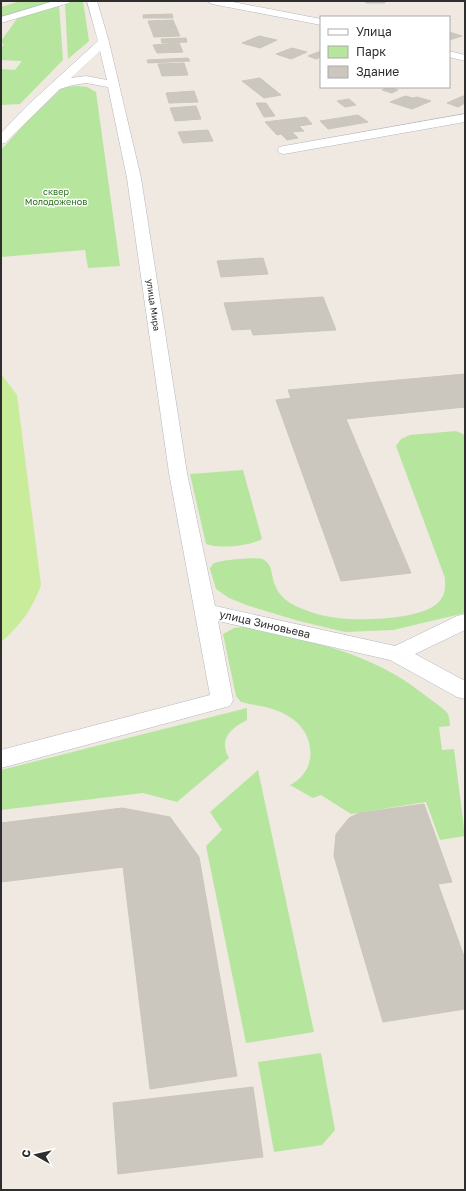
<svg xmlns="http://www.w3.org/2000/svg" width="466" height="1191" font-family="'Golos Text',sans-serif">
<style>
.green{fill:#b6e59e}
.pitch{fill:#c9ec9a}
.building{fill:#cbc7bf;stroke:#cbc5ba}
.lines{fill:none;stroke-linecap:round;stroke-linejoin:round}
.minor-casing{stroke:#b4b7c1;stroke-width:1}
.minor{fill:#fff;fill-rule:evenodd}
.labels{text-anchor:middle;stroke-width:3;stroke-linejoin:round;paint-order:stroke}
.far-park-label{font-size:9px;fill:#2c6e1b;stroke:#fff}
.far-street-label{font-size:9px;fill:#2e2e2e;stroke:#fff}
.street-label{font-size:11px;fill:#2e2e2e;stroke:#fff}
</style>
<rect width="100%" height="100%" fill="#efe9e1"/>
<path class="green" d="M 21,1 L 59,1 L 1,19 L 1,7 Z
M 70,1 L 83,1 L 89,41 L 68,59 L 65,3 Z
M 59,5 L 63,60 L 20,104 L 1,105 L 1,69 L 15,70 L 22,61 L 1,60 L 1,47 L 4,45 L 1,41 L 19,16 Z
M 76,86 L 87,87 L 96,92 L 120,266 L 88,268 L 85,250 L 1,257 L 1,150 L 52,93 L 65,87 Z
M 456,431 L 465,435 L 465,613 L 393,630 L 345,632 L 299,621 L 249,606 L 229,598 L 216,589 L 210,569 C 210,568 213,564 213,564 C 218,560 256,557 262,559 C 273,563 271,576 275,585 C 277,592 284,599 290,603 C 307,613 330,618 349,619 C 370,620 429,619 441,599 C 446,592 445,586 445,578 L 396,446 L 401,439 L 410,435 Z
M 243,470 L 262,539 C 250,546 219,549 206,544 L 190,474 Z
M 244,627 C 307,640 370,652 422,693 C 428,698 444,708 448,714 C 449,717 450,723 450,726 L 439,727 L 442,750 L 454,749 L 465,836 L 440,840 L 426,802 L 351,814 L 321,795 L 313,798 L 290,785 C 320,770 315,731 288,716 C 274,707 257,706 241,702 L 236,696 L 223,634 L 234,628 Z
M 247,708 L 247,720 C 231,728 218,739 229,758 L 177,802 L 143,793 L 1,810 L 1,770 Z
M 258,770 L 314,1032 L 246,1043 L 206,846 L 222,830 L 210,812 Z
M 321,1053 L 335,1130 L 322,1145 L 274,1152 L 258,1062 Z"/>
<path class="pitch" d="M 1,374 L 17,395 L 41,585 C 33,608 20,626 1,642 Z"/>
<path class="building" d="M 366,1 L 385,1 L 385,3 L 366,3 Z
M 172,14 L 173,18 L 143,18 L 143,15 Z
M 173,20 L 176,27 L 151,29 L 148,21 Z
M 176,27 L 180,36 L 154,37 L 151,29 Z
M 449,32 L 462,36 L 449,40 Z
M 259,36 L 277,40 L 260,48 L 242,43 Z
M 186,38 L 187,42 L 162,43 L 161,39 Z
M 179,43 L 183,52 L 157,53 L 153,45 Z
M 292,48 L 307,52 L 291,59 L 276,54 Z
M 321,51 L 321,57 L 316,59 L 308,56 Z
M 188,58 L 190,61 L 148,63 L 147,60 Z
M 184,63 L 188,75 L 162,76 L 158,64 Z
M 260,78 L 281,95 L 264,98 L 242,81 Z
M 389,87 L 398,90 L 392,93 L 382,90 Z
M 194,91 L 198,102 L 169,103 L 166,93 Z
M 405,96 L 413,98 L 417,97 L 431,101 L 412,109 L 390,102 Z
M 463,96 L 465,96 L 465,103 L 458,107 L 447,103 Z
M 349,99 L 356,105 L 345,107 L 337,101 Z
M 256,103 L 266,103 L 275,116 L 264,117 Z
M 196,106 L 201,119 L 175,121 L 170,108 Z
M 358,115 L 368,122 L 328,129 L 320,121 Z
M 306,117 L 312,124 L 299,126 L 304,131 L 292,132 L 298,138 L 287,140 L 281,134 L 277,135 L 265,122 Z
M 208,130 L 213,141 L 183,143 L 178,132 Z
M 263,258 L 268,274 L 221,277 L 217,261 Z
M 323,297 L 336,330 L 253,335 L 251,329 L 232,330 L 224,303 Z
M 465,374 L 465,407 L 346,419 L 411,573 L 341,581 L 276,400 L 291,398 L 288,390 Z
M 424,804 L 452,882 L 438,884 L 465,959 L 465,1009 L 383,1022 L 334,856 L 336,834 L 349,818 L 359,813 Z
M 122,808 L 170,817 L 199,857 L 237,1076 L 150,1089 L 123,867 L 1,882 L 1,823 Z
M 253,1087 L 263,1157 L 118,1174 L 113,1103 Z"/>
<g class="lines">
<defs>
<path id="minor" d="M 54,1 L 70,1 L 69,3 L 1,23 L 1,17 Z
M 87,1 L 97,1 L 109,42 L 141,178 L 187,473 L 215,606 L 395,646 L 457,616 L 465,614 L 465,630 L 415,654 L 465,681 L 465,699 L 457,697 L 390,660 L 218,621 L 233,700 L 230,706 L 1,768 L 1,750 L 210,695 L 169,473 L 127,178 L 108,87 L 86,83 L 73,85 L 60,89 L 5,143 L 1,144 L 1,133 L 28,105 L 98,41 ZM 100,51 L 107,80 L 86,76 L 71,78 Z
M 207,1 L 228,1 L 321,19 L 321,25 L 212,4 Z
M 449,51 L 465,55 L 465,61 L 449,57 Z
M 465,114 L 465,122 L 284,154 L 279,153 L 278,150 L 279,147 L 284,146 Z"/>
</defs>
<use href="#minor" class="minor-casing"/>
<use href="#minor" class="minor"/>
</g>
<g class="labels">
<g class="far-park-label">
<text x="56" y="195">сквер<tspan x="56" dy="10">Молодоженов</tspan></text>
</g>
<g class="far-street-label">
<text transform="translate(153 305) rotate(82)" y="3">улица Мира</text>
</g>
<g class="street-label">
<text transform="translate(265 624) rotate(13)" y="4">улица Зиновьева</text>
</g>
</g>
<rect width="466" height="1191" fill="none" stroke="#2e2e2e" stroke-width="4"/>
<rect x="320" y="16" width="130" height="72" fill="#ffffff" stroke="#ababab"/>
<rect x="328" y="29" width="20" height="6" fill="#ffffff" stroke="#ababab"/>
<text x="356" y="36" font-size="12" fill="#2e2e2e">Улица</text>
<rect x="328" y="46" width="20" height="12" fill="#b6e59e" stroke="#ababab"/>
<text x="356" y="56" font-size="12" fill="#2e2e2e">Парк</text>
<rect x="328" y="66" width="20" height="12" fill="#cbc7bf" stroke="#ababab"/>
<text x="356" y="76" font-size="12" fill="#2e2e2e">Здание</text>
<g transform="translate(36 1155) rotate(278)" stroke="#ffffff" stroke-width="3" paint-order="stroke">
<path d="M0-3L7 15L0 10L-7 15Z" fill="#2e2e2e"/>
<text y="-6" font-size="11" font-weight="bold" text-anchor="middle" fill="#2e2e2e">С</text>
</g>
</svg>
